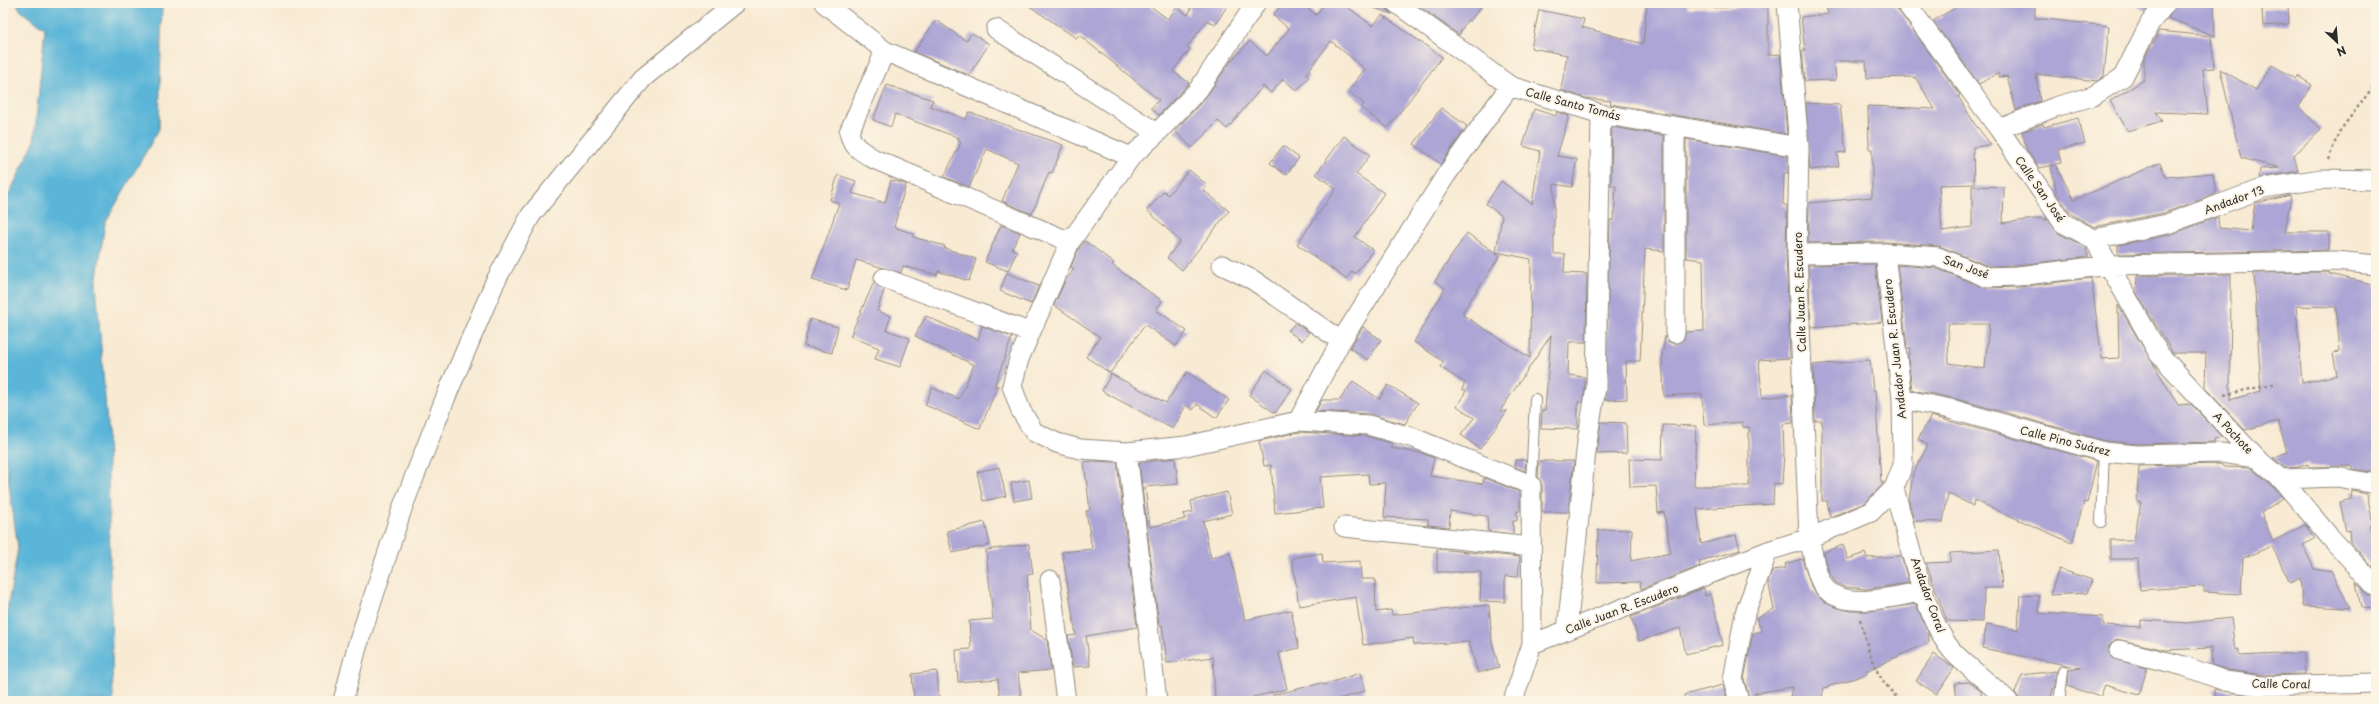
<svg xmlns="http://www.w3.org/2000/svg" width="2379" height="704" font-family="'Playpen Sans',sans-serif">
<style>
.water{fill:#5ab5d8;stroke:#427082}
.building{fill:#aca5d5;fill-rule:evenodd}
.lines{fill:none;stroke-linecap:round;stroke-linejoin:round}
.lane-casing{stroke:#928a7f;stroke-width:12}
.street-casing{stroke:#928a7f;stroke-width:21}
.path{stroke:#928a7f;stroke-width:2.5;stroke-dasharray:3 3;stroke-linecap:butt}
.lane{stroke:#fff;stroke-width:10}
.street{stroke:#fff;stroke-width:19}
.labels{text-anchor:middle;stroke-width:4;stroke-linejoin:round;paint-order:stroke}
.street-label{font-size:11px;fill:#2b2b2b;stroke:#fcf5e5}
</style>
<rect width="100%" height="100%" fill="#fcf5e5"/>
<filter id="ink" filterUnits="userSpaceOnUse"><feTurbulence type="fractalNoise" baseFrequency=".025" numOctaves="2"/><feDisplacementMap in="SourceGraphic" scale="8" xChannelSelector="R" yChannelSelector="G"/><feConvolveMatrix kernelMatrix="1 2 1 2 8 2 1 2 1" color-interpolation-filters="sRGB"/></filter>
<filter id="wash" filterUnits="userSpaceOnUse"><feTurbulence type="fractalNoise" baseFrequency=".012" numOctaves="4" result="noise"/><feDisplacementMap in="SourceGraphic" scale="16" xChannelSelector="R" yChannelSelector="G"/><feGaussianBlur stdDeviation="0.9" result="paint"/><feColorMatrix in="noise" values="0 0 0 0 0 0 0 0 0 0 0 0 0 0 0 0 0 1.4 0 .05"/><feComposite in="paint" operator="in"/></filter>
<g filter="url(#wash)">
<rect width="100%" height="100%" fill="#f8ead3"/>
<path class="water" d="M 16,3 L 162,3 L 159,129 L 105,223 L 96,283 L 107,424 L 113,701 L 3,701 L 3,634 L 18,548 L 3,442 L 3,207 L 34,142 L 45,28 L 22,12 Z"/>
<g id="blocks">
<path class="building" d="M 1025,3 L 1146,3 L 1168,19 L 1177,7 L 1188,15 L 1191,9 L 1181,3 L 1229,3 L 1215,25 L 1207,20 L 1187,47 L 1190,49 L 1173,71 L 1189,83 L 1159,115 L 1151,108 L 1159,100 L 1079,35 L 1076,38 Z
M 1283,3 L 1302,3 L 1316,15 L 1325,3 L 1342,3 L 1373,26 L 1382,15 L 1442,57 L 1388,128 L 1361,108 L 1364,104 L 1348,91 L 1365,69 L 1331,41 L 1306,74 L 1309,77 L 1297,91 L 1283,79 L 1271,93 L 1263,86 L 1227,129 L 1218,121 L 1192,148 L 1175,131 L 1206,97 L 1231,61 L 1250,41 L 1267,56 L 1289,29 L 1273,15 Z
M 1369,3 L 1385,3 L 1386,8 L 1392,14 L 1368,6 Z
M 1415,3 L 1484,3 L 1470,21 L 1467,20 L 1459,35 Z
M 1647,3 L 1688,3 L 1687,8 L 1768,7 L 1768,55 L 1780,54 L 1787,134 L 1610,104 L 1611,101 L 1585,98 L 1561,90 L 1567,55 L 1531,48 L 1539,10 L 1584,19 L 1582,27 L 1643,44 Z
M 1825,3 L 1889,3 L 1896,7 L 1960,95 L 1958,96 L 1974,123 L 1991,145 L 1973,147 L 1974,184 L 1939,185 L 1942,231 L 1972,227 L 1972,186 L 2004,187 L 2003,223 L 2043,218 L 2046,221 L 2046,217 L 2058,233 L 2086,247 L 2088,257 L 2017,265 L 1988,266 L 1939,246 L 1885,242 L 1808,243 L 1809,203 L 1872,197 L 1872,149 L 1869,149 L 1868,106 L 1935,109 L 1915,77 L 1867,78 L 1866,61 L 1834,61 L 1836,80 L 1805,81 L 1802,51 L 1805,51 L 1801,17 L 1828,14 Z
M 1963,3 L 2035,3 L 2035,18 L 2109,26 L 2104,76 L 2097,81 L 2036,74 L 2040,101 L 2016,110 L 2007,76 L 1999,77 L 1998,73 L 1979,84 L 1933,21 Z
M 2133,3 L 2152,3 L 2147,10 Z
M 2177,3 L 2214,3 L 2215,36 L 2168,18 Z
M 2288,7 L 2289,24 L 2263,26 L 2262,9 Z
M 936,20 L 966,41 L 972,33 L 989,44 L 969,75 L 914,52 Z
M 2159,31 L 2211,36 L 2214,68 L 2203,69 L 2208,114 L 2156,112 L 2162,121 L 2128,131 L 2110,101 L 2144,80 L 2144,60 Z
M 2272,65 L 2296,79 L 2298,76 L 2312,85 L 2299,107 L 2321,129 L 2294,155 L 2298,171 L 2259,178 L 2260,169 L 2280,168 L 2241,158 L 2220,69 L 2256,90 Z
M 887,85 L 933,100 L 930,106 L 966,119 L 969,112 L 1063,145 L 1052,173 L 1049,172 L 1032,214 L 1002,201 L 1018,163 L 987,149 L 969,187 L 944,177 L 961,142 L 958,141 L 959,138 L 895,114 L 891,127 L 873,120 Z
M 1806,103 L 1840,105 L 1846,152 L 1837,153 L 1839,166 L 1810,170 Z
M 1441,108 L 1467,126 L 1441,164 L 1414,144 Z
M 1534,109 L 1556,116 L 1557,112 L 1569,116 L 1557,156 L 1577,159 L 1572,187 L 1554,184 L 1554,254 L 1565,254 L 1564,273 L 1587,274 L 1586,342 L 1569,342 L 1568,375 L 1585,377 L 1585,387 L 1583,402 L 1578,402 L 1578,429 L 1541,428 L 1542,410 L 1545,410 L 1551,335 L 1500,411 L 1507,411 L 1480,449 L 1461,435 L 1474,418 L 1457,406 L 1466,391 L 1462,389 L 1465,383 L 1440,367 L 1444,362 L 1414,342 L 1445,288 L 1435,281 L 1467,233 L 1500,256 L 1463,311 L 1463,315 L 1530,358 L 1531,259 L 1496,252 L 1502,216 L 1486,204 L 1501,181 L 1532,204 L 1540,151 L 1523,146 Z
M 2078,118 L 2085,143 L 2058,150 L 2061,163 L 2055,164 L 2074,200 L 2160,163 L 2166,177 L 2213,173 L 2216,194 L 2164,213 L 2094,227 L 2071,214 L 2057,194 L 2051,166 L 2054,165 L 2039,168 L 2027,150 L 2022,132 L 2043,124 L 2044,127 Z
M 1612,127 L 1664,136 L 1664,251 L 1645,249 L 1640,361 L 1626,361 L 1627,399 L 1605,400 L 1610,220 L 1614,220 L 1616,186 L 1611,186 Z
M 1344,136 L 1370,155 L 1356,174 L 1384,193 L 1355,237 L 1373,250 L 1355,274 L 1352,271 L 1346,279 L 1297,244 L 1336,189 L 1316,174 Z
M 1686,139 L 1788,156 L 1788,173 L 1784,173 L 1783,205 L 1787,205 L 1786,254 L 1790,358 L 1759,360 L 1762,398 L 1792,395 L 1793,423 L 1783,424 L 1784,453 L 1782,484 L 1774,483 L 1773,504 L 1697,509 L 1701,544 L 1736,535 L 1740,550 L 1699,561 L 1700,566 L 1641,589 L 1640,582 L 1597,583 L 1598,530 L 1632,529 L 1631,561 L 1671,553 L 1664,512 L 1658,513 L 1656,486 L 1630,487 L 1629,459 L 1662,460 L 1663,425 L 1696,426 L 1694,486 L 1749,486 L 1749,427 L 1743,427 L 1742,422 L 1704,425 L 1702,394 L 1664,396 L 1662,356 L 1665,336 L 1669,342 L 1675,344 L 1684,339 L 1686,332 L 1704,331 L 1703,260 L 1686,258 Z
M 1283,146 L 1299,158 L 1286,175 L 1270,163 Z
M 1189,170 L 1207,185 L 1203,190 L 1229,211 L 1182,270 L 1167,258 L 1180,241 L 1147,210 L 1164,191 L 1168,195 Z
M 838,175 L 856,181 L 852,193 L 885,203 L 891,180 L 906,184 L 894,227 L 914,234 L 913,237 L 945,246 L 944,248 L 976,259 L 969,281 L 938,271 L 937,275 L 903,266 L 901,273 L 856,260 L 847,290 L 812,280 L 839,203 L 830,200 Z
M 2291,195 L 2285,232 L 2329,232 L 2329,250 L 2118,254 L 2118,245 L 2169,235 L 2218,217 L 2219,228 L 2251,231 L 2255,203 Z
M 1001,225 L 1020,233 L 1012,249 L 1017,251 L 1008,271 L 985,262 Z
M 1085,241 L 1114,263 L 1112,265 L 1162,301 L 1156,310 L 1187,331 L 1176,346 L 1145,325 L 1110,373 L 1086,357 L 1100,337 L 1054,305 L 1065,281 L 1074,269 L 1071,267 L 1078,250 Z
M 1875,264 L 1882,322 L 1811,328 L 1808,265 Z
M 1897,265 L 1935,268 L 1986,288 L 2019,287 L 2091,278 L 2102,359 L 2119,358 L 2118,305 L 2178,405 L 2191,404 L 2222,437 L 2215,439 L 2216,442 L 2137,444 L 2106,441 L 1953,398 L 1912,390 L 1908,358 L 1910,348 L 1907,348 ZM 1948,324 L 1989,324 L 1985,369 L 1949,363 Z
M 2329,272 L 2329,274 L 2376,285 L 2376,473 L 2353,469 L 2353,466 L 2309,467 L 2308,464 L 2299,467 L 2285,468 L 2273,458 L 2287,452 L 2278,421 L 2245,430 L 2205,388 L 2206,353 L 2173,353 L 2136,292 L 2137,276 L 2231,274 L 2230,400 L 2261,391 L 2254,273 ZM 2296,306 L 2336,307 L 2340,352 L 2333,353 L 2337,375 L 2302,383 Z
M 1007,273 L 1039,286 L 1031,304 L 1000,291 Z
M 874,282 L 884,290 L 877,311 L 891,316 L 886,330 L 910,338 L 900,367 L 875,359 L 879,348 L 850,336 Z
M 926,316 L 978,340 L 982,326 L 1012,337 L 994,387 L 998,385 L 980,429 L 925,405 L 932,388 L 959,399 L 974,365 L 915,336 Z
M 810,319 L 838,327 L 832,353 L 804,346 Z
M 1295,323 L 1309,332 L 1302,341 L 1288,331 Z
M 1363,327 L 1381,340 L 1368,360 L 1350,348 Z
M 1870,360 L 1873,390 L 1875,390 L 1881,482 L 1884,482 L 1865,503 L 1830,517 L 1827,501 L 1822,501 L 1822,421 L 1815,421 L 1813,365 Z
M 1266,370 L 1292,389 L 1275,413 L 1249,395 Z
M 1187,372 L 1229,400 L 1216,418 L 1197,404 L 1193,410 L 1186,405 L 1173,429 L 1102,391 L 1111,374 L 1166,403 Z
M 1353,381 L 1379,399 L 1388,385 L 1418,403 L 1405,424 L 1369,414 L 1316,411 L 1322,400 L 1340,400 Z
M 1931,416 L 2097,461 L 2087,503 L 2084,502 L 2072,543 L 1974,500 L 1973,506 L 1948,493 L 1943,522 L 1914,521 L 1909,501 L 1913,474 L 1928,445 L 1918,439 Z
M 1601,422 L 1626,423 L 1627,453 L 1597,454 Z
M 1299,432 L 1366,436 L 1393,444 L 1391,448 L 1424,454 L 1434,458 L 1430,476 L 1483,484 L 1484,478 L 1520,492 L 1520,511 L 1517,511 L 1517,521 L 1513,521 L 1513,534 L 1488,531 L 1487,516 L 1450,511 L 1449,527 L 1428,525 L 1428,519 L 1384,517 L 1386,483 L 1369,484 L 1368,474 L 1320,477 L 1323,508 L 1275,513 L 1271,465 L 1264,466 L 1259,441 Z
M 1175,458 L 1178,484 L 1145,487 L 1150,527 L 1185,519 L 1183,514 L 1193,512 L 1191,501 L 1227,492 L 1232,514 L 1203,521 L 1211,558 L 1230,553 L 1245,620 L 1291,610 L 1299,648 L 1279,653 L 1287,689 L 1253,697 L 1253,701 L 1215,701 L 1213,657 L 1167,663 L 1162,625 L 1159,626 L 1139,463 Z
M 1516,460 L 1526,460 L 1525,471 L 1515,467 Z
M 1093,461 L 1117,462 L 1137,627 L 1086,636 L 1090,666 L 1073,667 L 1068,636 L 1076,635 L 1062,552 L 1092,549 L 1086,511 L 1090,510 L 1084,462 Z
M 1539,461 L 1574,461 L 1568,512 L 1542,512 L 1542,485 L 1538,477 Z
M 2220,464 L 2224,467 L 2251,468 L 2273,487 L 2283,498 L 2261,513 L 2273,541 L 2305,525 L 2315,539 L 2303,545 L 2314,569 L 2332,572 L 2350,608 L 2303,606 L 2300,578 L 2290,583 L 2272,546 L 2243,558 L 2241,594 L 2204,592 L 2204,586 L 2140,590 L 2138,559 L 2110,559 L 2110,540 L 2134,540 L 2141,502 L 2137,502 L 2139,466 Z
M 999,467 L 1006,496 L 983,501 L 977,472 Z
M 1029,480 L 1032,498 L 1014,501 L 1011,483 Z
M 2352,491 L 2367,494 L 2373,525 L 2370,526 L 2376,571 L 2350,542 L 2349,530 L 2346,531 L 2340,502 L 2351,499 Z
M 985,522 L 990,545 L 952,553 L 947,531 Z
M 1029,544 L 1033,574 L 1027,575 L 1031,630 L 1047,640 L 1051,670 L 1018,673 L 1021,698 L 1000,701 L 998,679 L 958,682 L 956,650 L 971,649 L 969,621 L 993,619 L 986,550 Z
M 1843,545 L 1848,559 L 1865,553 L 1867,558 L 1901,556 L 1909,583 L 1867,589 L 1844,587 L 1836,583 L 1829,573 L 1824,552 Z
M 1437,549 L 1520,557 L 1518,577 L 1505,576 L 1505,602 L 1480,601 L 1481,572 L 1437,572 Z
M 1999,550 L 2002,588 L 1984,588 L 1983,622 L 1947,621 L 1926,563 L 1950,562 L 1950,553 Z
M 1322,553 L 1323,563 L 1360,561 L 1361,579 L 1375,579 L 1376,612 L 1391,610 L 1392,615 L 1489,605 L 1492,642 L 1499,667 L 1478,673 L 1469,642 L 1414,645 L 1413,638 L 1363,645 L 1356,597 L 1299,606 L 1292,558 Z
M 1802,559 L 1812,589 L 1823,601 L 1835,607 L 1851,611 L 1869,611 L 1916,604 L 1928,632 L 1929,642 L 1866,671 L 1867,674 L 1824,688 L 1821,701 L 1790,697 L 1792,687 L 1755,693 L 1754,701 L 1750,701 L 1744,679 L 1753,633 L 1762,631 L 1756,618 L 1774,609 L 1768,581 L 1773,570 L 1786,568 L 1785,564 Z
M 2059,569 L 2092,580 L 2087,593 L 2050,595 Z
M 2356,582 L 2368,595 L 2376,598 L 2376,609 L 2361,608 Z
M 1704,588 L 1705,596 L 1711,594 L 1723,645 L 1686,654 L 1680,628 L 1639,641 L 1631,617 Z
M 2020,595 L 2039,596 L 2039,613 L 2103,617 L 2103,625 L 2141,627 L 2141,620 L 2187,623 L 2231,618 L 2235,650 L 2239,649 L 2239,656 L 2304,653 L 2305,674 L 2263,675 L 2228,670 L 2212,665 L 2211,648 L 2166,650 L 2116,639 L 2108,647 L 2112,658 L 2147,668 L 2139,695 L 2105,685 L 2100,697 L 2068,686 L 2069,670 L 2081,668 L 1982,648 L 1987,624 L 2018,630 Z
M 1934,654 L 1954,668 L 1937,694 L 1916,681 Z
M 937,671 L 939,701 L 914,701 L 912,674 Z
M 2056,671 L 2055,685 L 2049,701 L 2026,701 L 2019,698 L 2015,693 L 2022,675 Z
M 1360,673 L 1365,691 L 1332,701 L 1274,701 L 1273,695 L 1322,683 L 1323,685 Z
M 1969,682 L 1981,691 L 1982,701 L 1957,701 L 1955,683 Z
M 1723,685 L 1728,701 L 1685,701 L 1684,695 Z
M 2214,689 L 2259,697 L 2258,701 L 2215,701 Z"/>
</g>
</g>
<g filter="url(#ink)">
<use href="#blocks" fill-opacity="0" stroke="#928a7f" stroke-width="1"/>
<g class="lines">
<defs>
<path id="lane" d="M 1531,485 L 1535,399
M 2101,522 L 2104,452
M 2057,701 L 2060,696 L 2063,671"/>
<path id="street" d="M 824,3 L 885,51 L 1131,157
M 1256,3 L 1198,90 L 1157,133 L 1131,157 L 1070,242 L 1019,359 L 1012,386 L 1021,411 L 1034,432 L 1057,443 L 1080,449 L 1127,452 L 1186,446 L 1298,421 L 1368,425 L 1414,438 L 1531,485 L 1532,644 L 1513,701
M 1396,3 L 1510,86 L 1601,114 L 1799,147
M 1787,3 L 1799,147 L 1797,254 L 1809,538 C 1813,551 1814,570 1821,582 C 1837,614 1896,596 1924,591
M 1906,3 L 1999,129 L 2063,223 L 2094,239 L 2159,354 L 2256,458 L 2281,479 L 2329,536 L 2376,587
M 996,29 L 1157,133
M 885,51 L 849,132 C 852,147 861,151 874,159 L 1070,242
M 1999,129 L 2055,107 L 2093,96 L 2123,77 L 2150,23 L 2166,3
M 2094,239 L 2167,224 L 2264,188 L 2321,179 L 2376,180
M 1797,254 L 1885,253 L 1938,257 L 1986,277 L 2018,276 L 2110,265 L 2336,261 L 2376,265
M 1222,265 L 1253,280 L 1341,341
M 884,278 L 1029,332
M 1675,333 L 1675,127
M 1902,399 L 1950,409 L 2104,452 L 2137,455 L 2221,453 L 2256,458
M 1298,421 L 1341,341 L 1446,175 L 1510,86
M 1127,452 L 1157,701
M 2281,479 L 2337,477 L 2376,484
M 1894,488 C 1906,531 1925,622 1954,653 C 1971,670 1991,684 2008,701
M 1344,527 L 1531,547
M 1050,580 L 1066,701
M 1567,630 L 1587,442 L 1596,388 L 1601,114
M 1532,644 L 1768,551 L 1809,538 L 1871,512 L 1894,488 L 1903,465 L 1902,399 L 1885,253
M 2119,650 L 2184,666 L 2225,681 L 2262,686 L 2376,683
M 343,701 L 357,647 L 403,506 L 445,399 L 495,282 L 531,215 L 643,78 L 735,3
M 1739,701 L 1733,680 L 1745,613 L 1768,551"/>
</defs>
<use href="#lane" class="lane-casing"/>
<use href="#street" class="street-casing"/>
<path class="path" d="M 2328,160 L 2339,132 L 2376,83
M 2224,395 L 2277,383
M 1860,619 C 1871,658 1871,670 1900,701"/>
<use href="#lane" class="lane"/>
<use href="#street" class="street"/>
</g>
</g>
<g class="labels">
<g class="street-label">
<text transform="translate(1573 104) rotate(15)" y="4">Calle Santo Tomás</text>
<text transform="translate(2040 189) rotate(55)" y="4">Calle San José</text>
<text transform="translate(2234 200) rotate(-20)" y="4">Andador 13</text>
<text transform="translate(1966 267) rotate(20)" y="4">San José</text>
<text transform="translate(1800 292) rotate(-92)" y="4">Calle Juan R. Escudero</text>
<text transform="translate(1895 349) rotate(-96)" y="4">Andador Juan R. Escudero</text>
<text transform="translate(2233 433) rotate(47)" y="4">A Pochote</text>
<text transform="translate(2065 441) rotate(14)" y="4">Calle Pino Suárez</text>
<text transform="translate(1928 595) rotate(70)" y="4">Andador Coral</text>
<text transform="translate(1622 609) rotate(-21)" y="4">Calle Juan R. Escudero</text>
<text transform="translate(2281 684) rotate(1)" y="4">Calle Coral</text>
</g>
</g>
<rect width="2379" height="704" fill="none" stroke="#fcf5e5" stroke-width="16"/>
<g transform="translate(2337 42) rotate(154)" stroke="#fcf5e5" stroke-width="3" paint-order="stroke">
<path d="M0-3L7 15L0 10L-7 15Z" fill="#2b2b2b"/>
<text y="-6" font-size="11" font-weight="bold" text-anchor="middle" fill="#2b2b2b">N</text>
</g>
</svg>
